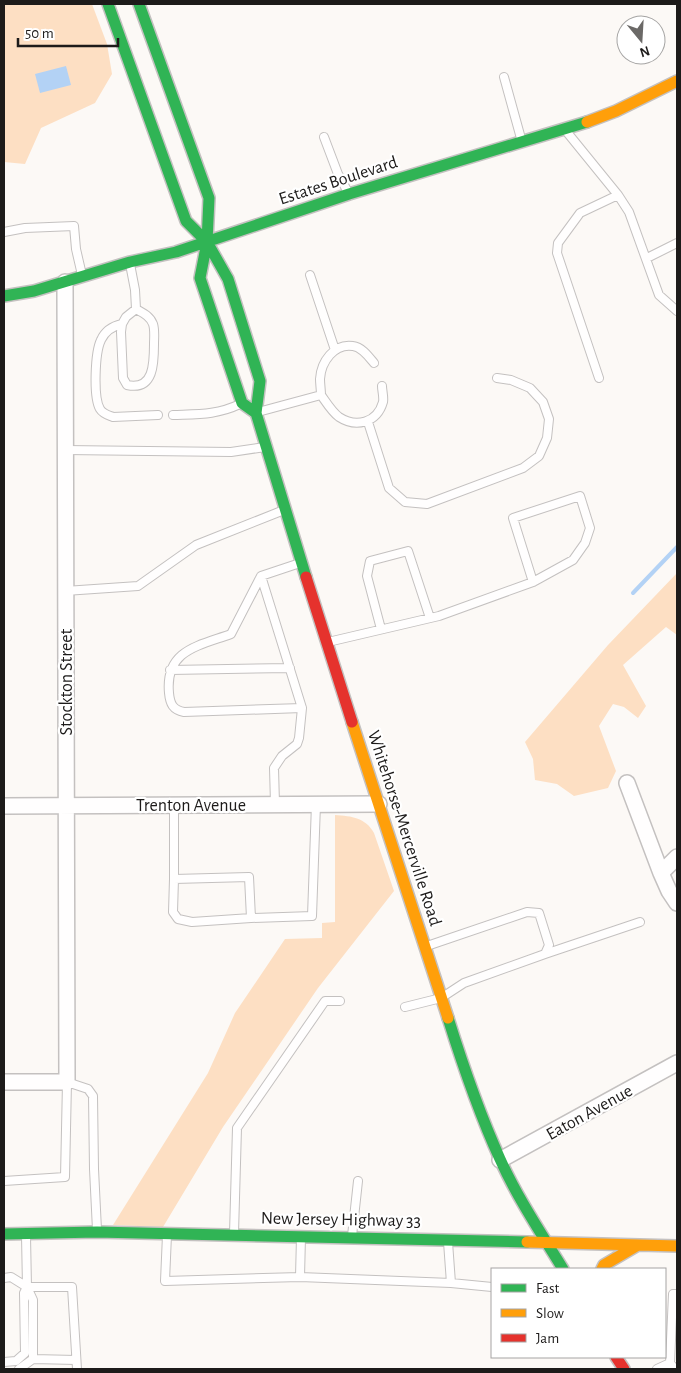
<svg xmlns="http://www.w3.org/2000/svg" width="681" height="1373" font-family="'Alegreya Sans',sans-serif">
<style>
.green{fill:#fddfc3}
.water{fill:#b3d2f5}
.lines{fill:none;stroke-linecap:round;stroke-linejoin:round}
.stream{stroke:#b3d2f5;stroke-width:4}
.lane-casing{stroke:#c4c1c0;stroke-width:10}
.street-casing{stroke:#c4c1c0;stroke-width:18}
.fast-casing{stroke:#c4c1c0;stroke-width:14}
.slow-casing{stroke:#c4c1c0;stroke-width:14}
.jam-casing{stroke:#c4c1c0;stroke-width:14}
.lane{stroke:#fffefe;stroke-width:8}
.street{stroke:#fffefe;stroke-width:15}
.fast{stroke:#30b455;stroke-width:11}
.slow{stroke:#ff9f0a;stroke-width:11}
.jam{stroke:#e5322d;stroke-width:11}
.labels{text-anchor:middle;stroke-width:4.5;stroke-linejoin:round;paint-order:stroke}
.street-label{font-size:18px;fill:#1d1b1a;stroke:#fff}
</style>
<rect width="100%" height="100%" fill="#fcf9f6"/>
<path class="green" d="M 4,4 L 92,4 L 107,44 L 112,74 L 95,103 L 41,128 L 25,164 L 4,162 Z
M 677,573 L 677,635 L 666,627 L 623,665 L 646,706 L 638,718 L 624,707 L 613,704 L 599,726 L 616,771 L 608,788 L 574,796 L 557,784 L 535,780 L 533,759 L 525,742 L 608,645 Z
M 335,815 C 352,816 366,818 374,833 L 394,891 L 318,988 L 223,1127 L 163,1227 L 113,1225 L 208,1073 L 235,1013 L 285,939 L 322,938 L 322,923 L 335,922 Z"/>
<path class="water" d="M 66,66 L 71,85 L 40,93 L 35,74 Z"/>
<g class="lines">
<path class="stream" d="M 633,593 L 677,547"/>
<defs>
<path id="lane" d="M 504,77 L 522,142
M 566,131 L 618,195 L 629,212 L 659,295 L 677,311
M 324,137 L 338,174 L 349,194
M 4,232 L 25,228 L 74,226 L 76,249 L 82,275
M 647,258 L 677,243
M 130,264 L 135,290 L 136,309
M 310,275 L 335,350
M 136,309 C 143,313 150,316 153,324 C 155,330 154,338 154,344 C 154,363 154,391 127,385 L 123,378 L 121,332 L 122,324 L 126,317 Z
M 122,324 C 113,326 105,331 101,340 C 95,352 93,397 100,409 C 103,414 108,415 113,417 L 158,415
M 599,378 L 557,253 L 558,243 L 580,213 L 618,195
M 321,395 C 326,402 332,412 339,417 C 356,428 377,423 383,402 C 384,397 382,391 382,386
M 258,412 L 321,395 C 321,390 320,384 320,379 C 321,362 334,343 353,346 C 362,347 369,357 374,363
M 173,415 C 198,414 217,415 240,404
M 368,422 L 389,488 L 405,502 L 427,504 L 523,468 L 539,456 L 547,438 L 549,419 L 543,402 L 530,388 L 511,380 L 497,378
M 65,450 L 231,452 L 265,447
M 261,576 L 302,708
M 65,591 L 138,586 L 196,545 L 284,510
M 381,629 L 367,576 L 370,561 L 408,551 L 430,618
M 328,642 L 439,616 L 533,582 L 573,560 L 585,543 L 590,528 L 580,496 L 513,518 L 533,582
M 170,670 L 290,668
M 275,804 L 274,768 L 282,756 L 297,744 L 299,738 L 302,708 L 184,712 C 173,710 170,704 169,693 C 165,650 198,646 231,634 L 261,576 L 300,563
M 174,805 L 174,879 L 249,877 L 251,918 L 312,916 L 316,804
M 174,879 L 173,912 L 178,919 L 192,922 L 251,918
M 545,954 L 640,922
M 405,1007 L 441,998 L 464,983 L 545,954 L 549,945 L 539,913 L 527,912 L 427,946
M 4,1181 L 65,1177 L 67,1082 L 88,1089 L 93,1096 L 94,1169 L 97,1230
M 234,1233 L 237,1128 L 325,1001 L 340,1001
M 167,1235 L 165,1281 L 300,1277 L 451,1283 L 448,1242
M 352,1236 L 358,1181
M 300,1277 L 301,1237
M 4,1278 L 11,1277 L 27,1287 L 72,1287 L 77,1369
M 451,1283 L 492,1287
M 27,1287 L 33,1300 L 33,1359
M 4,1362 L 16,1361 L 25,1353 L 24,1293 L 27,1287 L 26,1236
M 19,1369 L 33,1359 L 76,1360
M 657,1369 L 670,1363
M 675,1369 L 670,1363 L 673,1294 L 677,1294"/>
<path id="street" d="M 627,783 L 661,873 L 669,891 L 677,903
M 4,806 L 379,804
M 661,873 L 677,857
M 4,1082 L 67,1082 L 65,282
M 500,1160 L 677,1063"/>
<path id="fast" d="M 108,4 L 186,221 L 207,242 L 228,279 L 260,381 L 256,413 L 306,577
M 139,4 L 209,198 L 207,242 L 200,278 L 242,403 L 256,413
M 4,296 L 34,291 L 130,262 L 176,252 L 349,194 L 587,122
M 448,1018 C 463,1066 479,1113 500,1159 C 517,1197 541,1233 563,1269
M 4,1234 L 97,1232 L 527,1242"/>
<path id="slow" d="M 587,122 L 616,111 L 677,81
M 352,722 L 448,1018
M 527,1242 L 677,1246
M 602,1269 L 604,1265 L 638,1245"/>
<path id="jam" d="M 306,577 L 352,722
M 616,1357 L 624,1369"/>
</defs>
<use href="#lane" class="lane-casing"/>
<use href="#street" class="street-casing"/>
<use href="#fast" class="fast-casing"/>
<use href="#slow" class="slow-casing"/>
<use href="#jam" class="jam-casing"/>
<use href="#lane" class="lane"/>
<use href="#street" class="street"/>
<use href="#fast" class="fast"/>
<use href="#slow" class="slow"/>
<use href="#jam" class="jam"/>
</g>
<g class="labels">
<g class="street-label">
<text transform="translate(338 180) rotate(-18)" y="6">Estates Boulevard</text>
<text transform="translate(66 682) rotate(-90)" y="6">Stockton Street</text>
<text x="191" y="811">Trenton Avenue</text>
<text transform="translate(405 828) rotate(72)" y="6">Whitehorse-Mercerville Road</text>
<text transform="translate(589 1112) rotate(-29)" y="6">Eaton Avenue</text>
<text transform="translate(341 1219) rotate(1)" y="6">New Jersey Highway 33</text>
</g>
</g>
<rect width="681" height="1373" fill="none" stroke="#1d1b1a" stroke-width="10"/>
<rect x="491" y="1268" width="175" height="90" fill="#ffffff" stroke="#a5a4a3"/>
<rect x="501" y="1284" width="25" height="8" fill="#30b455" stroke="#a5a4a3"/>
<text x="536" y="1293" font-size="15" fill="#1d1b1a">Fast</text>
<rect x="501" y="1309" width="25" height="8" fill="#ff9f0a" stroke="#a5a4a3"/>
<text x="536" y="1318" font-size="15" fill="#1d1b1a">Slow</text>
<rect x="501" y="1334" width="25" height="8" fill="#e5322d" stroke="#a5a4a3"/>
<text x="536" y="1343" font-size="15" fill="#1d1b1a">Jam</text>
<g transform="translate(641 40) rotate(162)"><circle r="24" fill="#ffffff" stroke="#a5a4a3"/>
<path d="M0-4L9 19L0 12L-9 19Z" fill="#6b6967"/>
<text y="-8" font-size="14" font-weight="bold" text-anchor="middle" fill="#1d1b1a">N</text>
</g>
<path d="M18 38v8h100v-8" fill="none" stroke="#1d1b1a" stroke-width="2.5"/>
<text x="25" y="38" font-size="15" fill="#1d1b1a" stroke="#ffffff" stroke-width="4" paint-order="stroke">50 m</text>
</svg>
